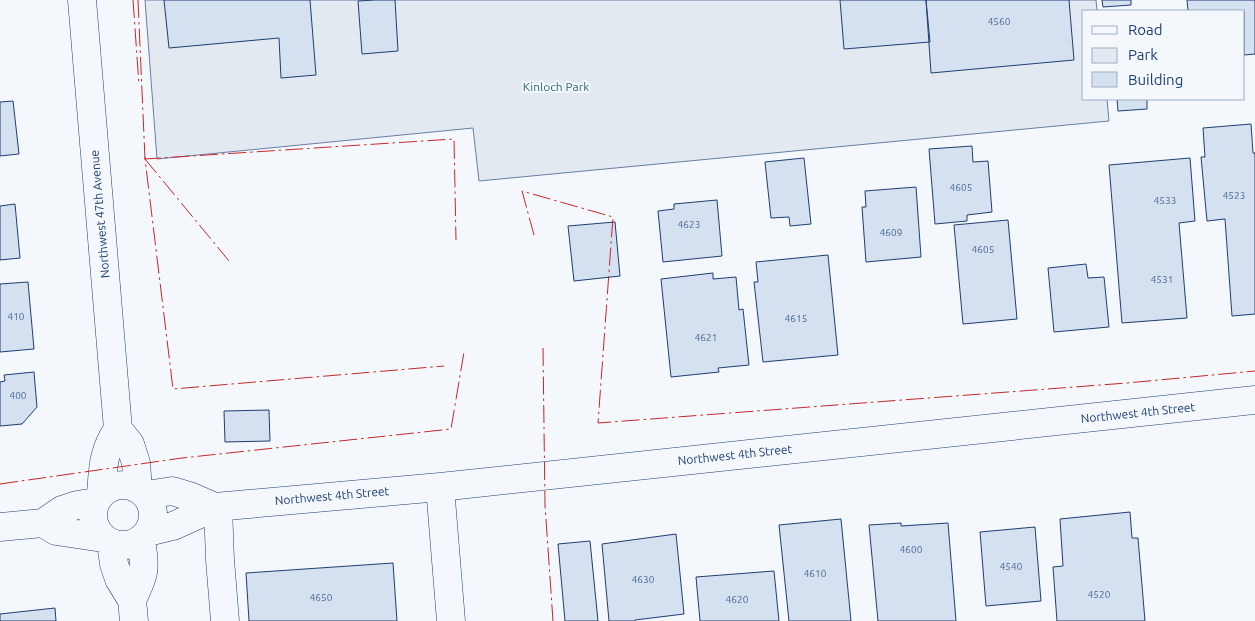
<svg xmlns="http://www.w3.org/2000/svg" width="1255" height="621" font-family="Ubuntu,sans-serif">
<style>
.green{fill:#e3e9f0;stroke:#687fa3}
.building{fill:#d5e0f0;stroke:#1d3f73}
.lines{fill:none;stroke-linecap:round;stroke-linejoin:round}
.minor-casing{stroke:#1d3f73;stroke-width:29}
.minor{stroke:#f4f7fb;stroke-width:28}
.power{stroke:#c62828;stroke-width:1;stroke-dasharray:18 4 2.5 4;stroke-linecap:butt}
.labels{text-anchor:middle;stroke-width:4;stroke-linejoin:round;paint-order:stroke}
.number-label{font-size:10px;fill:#4b6792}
.park-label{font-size:12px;fill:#2c6c60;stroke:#f4f7fb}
.street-label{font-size:12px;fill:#1d3f73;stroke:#f4f7fb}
</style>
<rect width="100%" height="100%" fill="#f4f7fb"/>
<path class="green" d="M 145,0 L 1096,0 L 1097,11 L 1084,11 L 1084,99 L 1107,99 L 1109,121 L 479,181 L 473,128 L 157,159 Z"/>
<path class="building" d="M 164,0 L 310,0 L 316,75 L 281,78 L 279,38 L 169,48 Z
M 375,0 L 395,0 L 398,51 L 362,54 L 358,1 Z
M 840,0 L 926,0 L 930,42 L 844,49 Z
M 926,0 L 1069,0 L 1074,60 L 931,73 Z
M 1102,0 L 1131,0 L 1131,5 L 1103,7 Z
M 1187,0 L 1255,0 L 1255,54 L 1244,55 L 1244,11 L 1188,11 Z
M 1117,99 L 1147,99 L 1147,109 L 1118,111 Z
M 13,101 L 19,154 L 0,156 L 0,102 Z
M 1251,124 L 1253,153 L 1255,153 L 1255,314 L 1232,316 L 1225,219 L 1207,221 L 1201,157 L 1205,157 L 1203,128 Z
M 972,146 L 973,162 L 988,161 L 992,212 L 967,215 L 967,221 L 935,224 L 929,149 Z
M 804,158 L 811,224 L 790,226 L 789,217 L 771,218 L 765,162 Z
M 1190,158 L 1195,221 L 1179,223 L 1187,318 L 1122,323 L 1109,165 Z
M 916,187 L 921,257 L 866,262 L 862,207 L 866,207 L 865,191 Z
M 717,200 L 722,256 L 663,262 L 658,211 L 674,209 L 674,204 Z
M 15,204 L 20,258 L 0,260 L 0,206 Z
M 1008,220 L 1017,319 L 963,324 L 954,225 Z
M 615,222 L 620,276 L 574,281 L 568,226 Z
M 828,255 L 838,355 L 763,362 L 754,282 L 758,282 L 756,262 Z
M 1086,264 L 1088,278 L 1104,277 L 1109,327 L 1054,332 L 1048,268 Z
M 713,273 L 713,279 L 736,277 L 739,310 L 743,309 L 749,365 L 718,368 L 719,372 L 671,377 L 661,279 Z
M 28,282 L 34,349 L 0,352 L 0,284 Z
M 34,372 L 37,407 L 22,424 L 0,426 L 0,382 L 5,381 L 4,375 Z
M 269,410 L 270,441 L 225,442 L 224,411 Z
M 1130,512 L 1132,538 L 1138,538 L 1145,621 L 1057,621 L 1053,567 L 1063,566 L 1060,519 Z
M 841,519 L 851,621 L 789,621 L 779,525 Z
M 901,523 L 901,526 L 948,523 L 956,621 L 878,621 L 869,525 Z
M 1035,527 L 1041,601 L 986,606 L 980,532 Z
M 676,534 L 684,614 L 635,620 L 635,621 L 609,621 L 602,544 Z
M 590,541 L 598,621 L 565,621 L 558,544 Z
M 393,563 L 397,621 L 249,621 L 246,573 Z
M 774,571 L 779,621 L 700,621 L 696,577 Z
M 55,608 L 56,621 L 0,621 L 0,614 Z"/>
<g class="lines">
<defs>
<path id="minor" d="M 82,0 L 118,429 L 130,444 L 136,463 L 138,489
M93 515a30 30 0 1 1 60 0a30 30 0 1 1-60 0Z
M 440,487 L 451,621
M 101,494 C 103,467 103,451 118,429
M 146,495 L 172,491 L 192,497 L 215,507
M 218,507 L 220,560 L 225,621
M 43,523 L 56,531 L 103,538
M 0,527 L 43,523 L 62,510 L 77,505 L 96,502
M 148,532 L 173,526 L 215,507 L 440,487 L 1255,400
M 111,543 L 114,564 L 119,579 L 132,600 L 134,621
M 132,600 C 145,574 146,569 141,540"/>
</defs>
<use href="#minor" class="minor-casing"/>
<use href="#minor" class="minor"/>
<path class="power" d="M 133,0 L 139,85
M 138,0 L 145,159 L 173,389 L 444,366
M 145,157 L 145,159 L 454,139 L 456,240
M 145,159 L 229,261
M 534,235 L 522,191 L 613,217 L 598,423 L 1127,383 L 1255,371
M 543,348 L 545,505 L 553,621
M 0,484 L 182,458 L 451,429 L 464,352"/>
</g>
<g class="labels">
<g class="number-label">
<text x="999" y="25">4560</text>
<text x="961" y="191">4605</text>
<text x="1234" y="199">4523</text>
<text x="1165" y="204">4533</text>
<text x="689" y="228">4623</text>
<text x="891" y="236">4609</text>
<text x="983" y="253">4605</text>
<text x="1162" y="283">4531</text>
<text x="16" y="320">410</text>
<text x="796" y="322">4615</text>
<text x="706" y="341">4621</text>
<text x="18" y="399">400</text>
<text x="911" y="553">4600</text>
<text x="1011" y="570">4540</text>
<text x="815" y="577">4610</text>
<text x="643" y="583">4630</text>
<text x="1099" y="598">4520</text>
<text x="321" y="601">4650</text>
<text x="737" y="603">4620</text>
</g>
<g class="park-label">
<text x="556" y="91">Kinloch Park</text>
</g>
<g class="street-label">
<text transform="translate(100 214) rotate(-95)" y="4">Northwest 47th Avenue</text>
<text transform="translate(1138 413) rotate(-6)" y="4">Northwest 4th Street</text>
<text transform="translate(735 455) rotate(-6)" y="4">Northwest 4th Street</text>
<text transform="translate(332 496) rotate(-5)" y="4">Northwest 4th Street</text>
</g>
</g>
<rect x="1082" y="10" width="162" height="90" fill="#f4f7fb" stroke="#9eadc5"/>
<rect x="1092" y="26" width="25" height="8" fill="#f4f7fb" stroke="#9eadc5"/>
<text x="1128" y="35" font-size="15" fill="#1d3f73">Road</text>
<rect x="1092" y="48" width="25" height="15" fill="#e3e9f0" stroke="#9eadc5"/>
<text x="1128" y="60" font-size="15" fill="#1d3f73">Park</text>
<rect x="1092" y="72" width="25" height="15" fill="#d5e0f0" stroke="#9eadc5"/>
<text x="1128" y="85" font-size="15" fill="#1d3f73">Building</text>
</svg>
